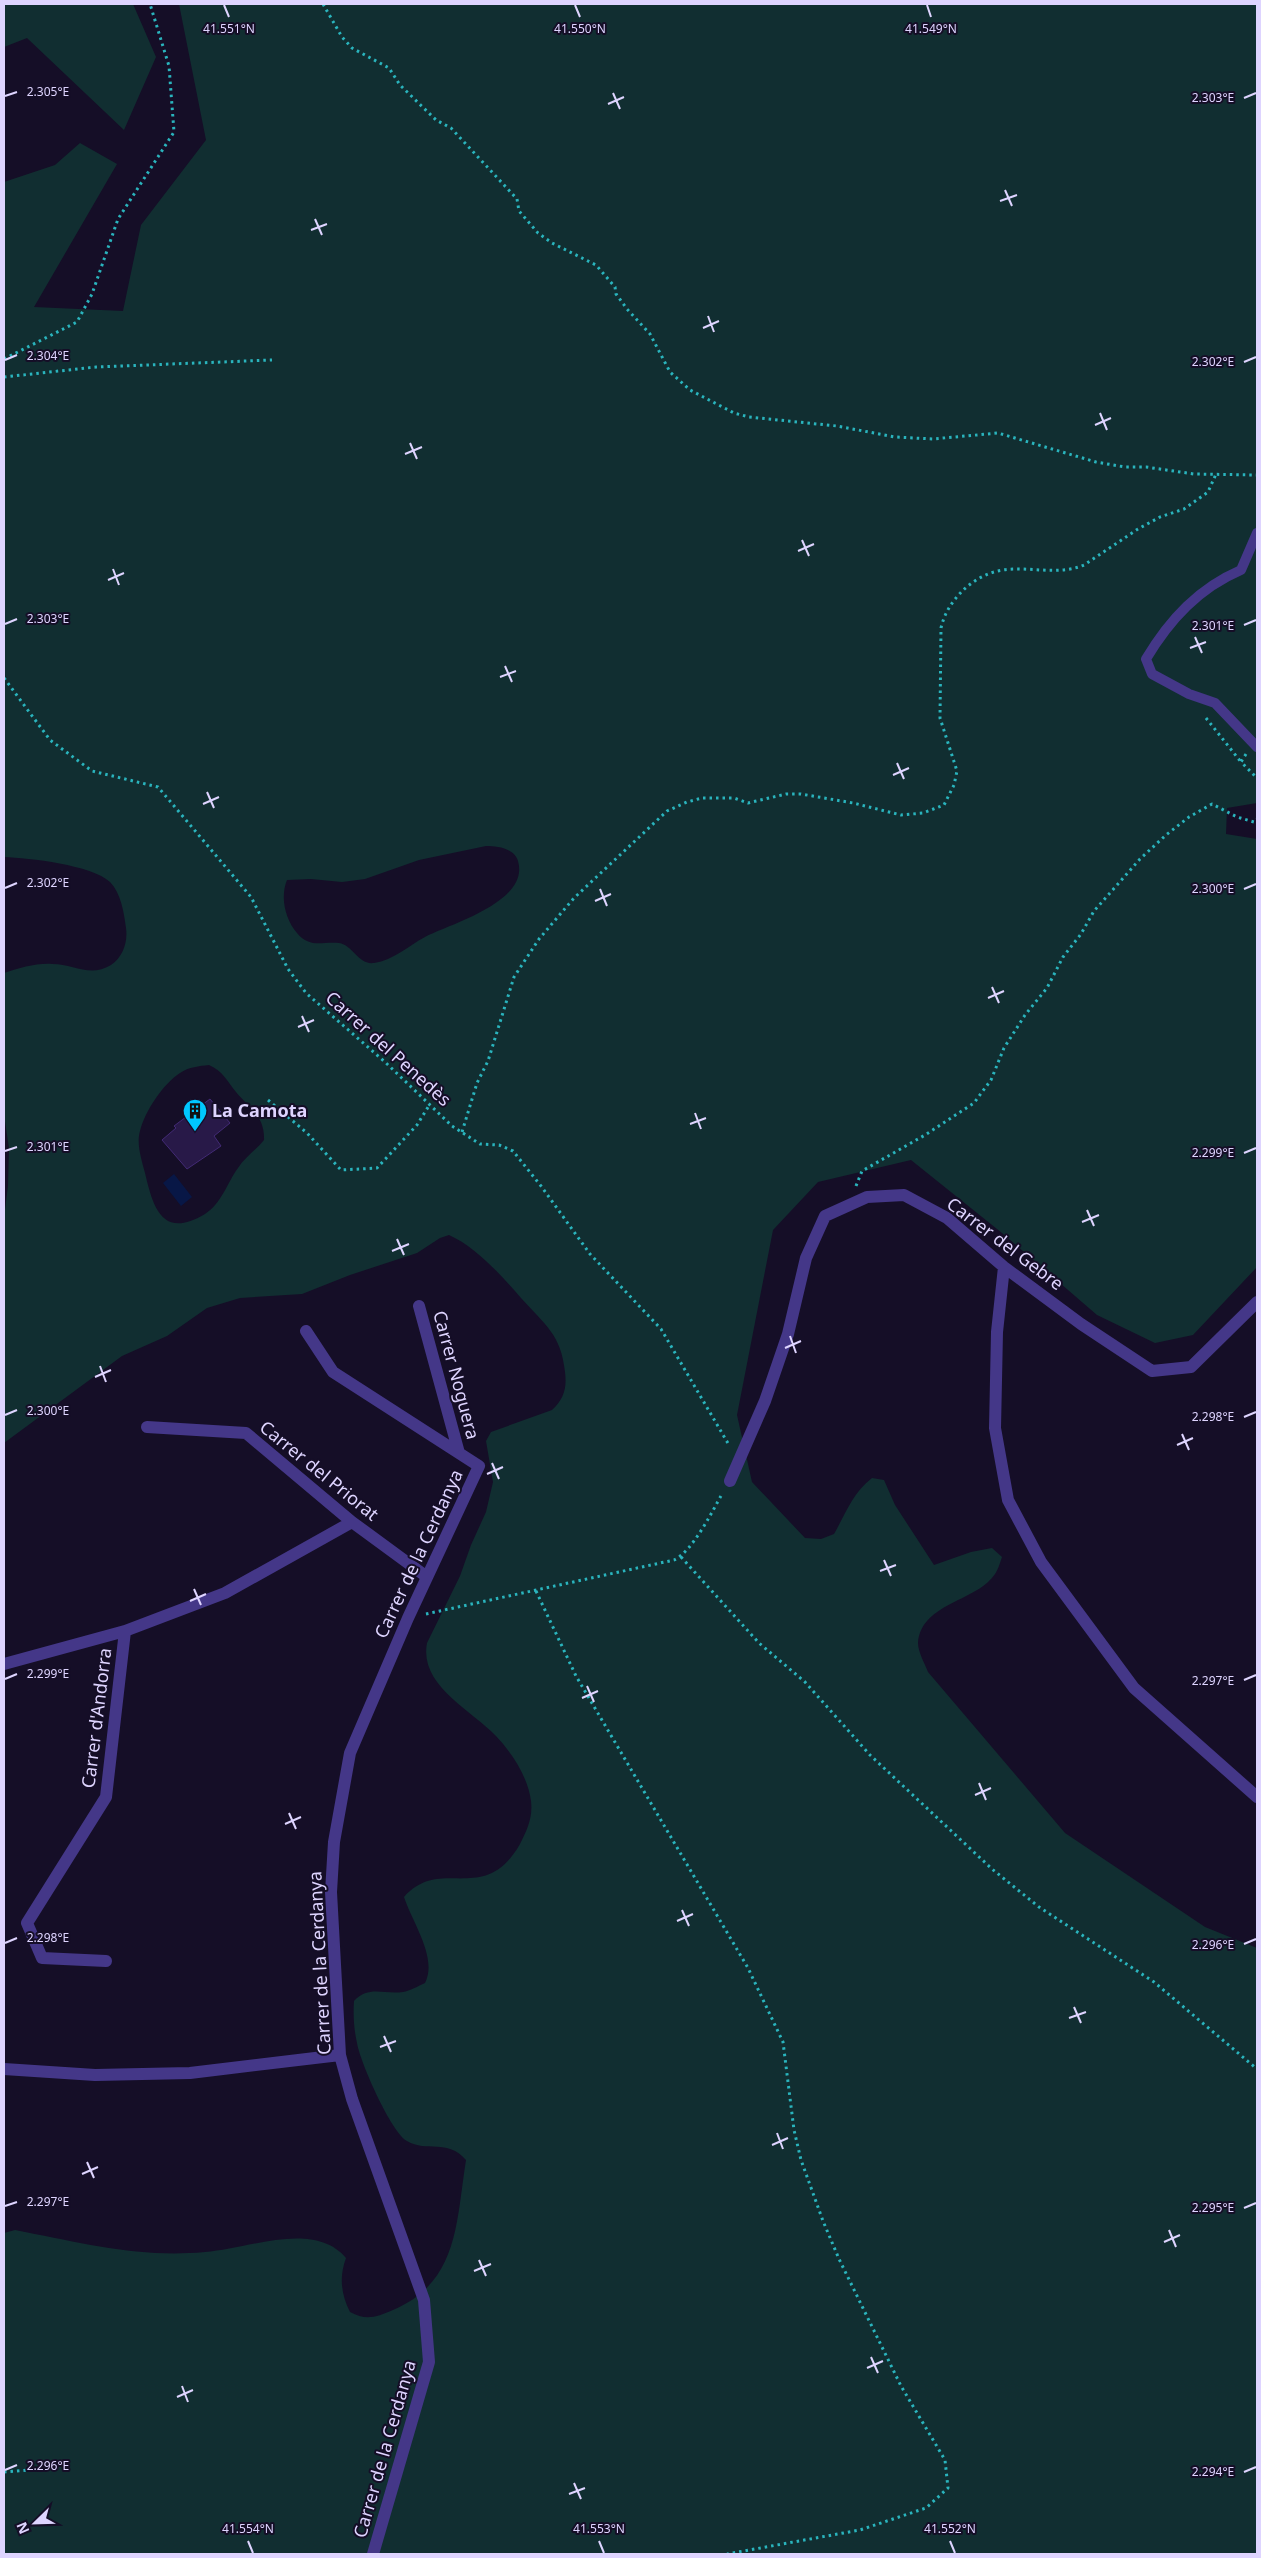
<svg xmlns="http://www.w3.org/2000/svg" width="1261" height="2558" font-family="'Noto Sans',sans-serif">
<style>
.green{fill:#112e31;fill-rule:evenodd}
.water{fill:#081746}
.building{fill:#281948;stroke:#422a75}
.lines{fill:none;stroke-linecap:round;stroke-linejoin:round}
.path{stroke:#2ab4bd;stroke-width:3;stroke-dasharray:2.5 4;stroke-linecap:butt}
.service{stroke:#443788;stroke-width:10}
.minor{stroke:#443788;stroke-width:12}
.ticks{fill:none;stroke:#ded4ff;stroke-width:2}
.labels{text-anchor:middle;stroke-width:4;stroke-linejoin:round;paint-order:stroke}
.street-label{font-size:18px;fill:#ded4ff;stroke:#150e27}
.poi-label{font-size:18px;font-weight:bold;fill:#ded4ff;stroke:#150e27;text-anchor:start}
.ticks-label{font-size:12px;text-anchor:middle;fill:#ded4ff;stroke:#150e27;stroke-width:4;stroke-linejoin:round;paint-order:stroke}
</style>
<rect width="100%" height="100%" fill="#150e27"/>
<path class="green" d="M 4,4 L 133,4 L 156,57 L 124,130 L 27,38 L 4,47 Z
M 179,4 L 1257,4 L 1257,803 L 1227,808 L 1226,834 L 1257,839 L 1257,1267 L 1193,1335 L 1155,1343 L 1097,1315 L 1002,1233 L 911,1160 L 818,1182 L 773,1230 L 737,1415 L 752,1482 L 805,1538 L 821,1539 L 834,1534 C 846,1513 852,1494 872,1478 L 884,1480 L 895,1505 L 934,1565 L 971,1552 L 992,1548 L 1002,1557 C 999,1566 997,1574 989,1581 C 968,1602 921,1606 918,1643 C 918,1652 925,1664 928,1672 L 1065,1833 L 1205,1927 L 1257,1948 L 1257,2554 L 4,2554 L 4,2233 L 15,2230 L 25,2232 C 87,2244 141,2258 205,2252 C 248,2249 314,2220 346,2258 C 339,2277 341,2294 350,2312 C 366,2321 377,2317 393,2310 C 459,2282 456,2222 466,2160 C 447,2138 427,2153 407,2141 C 391,2132 360,2062 357,2043 C 354,2030 353,2015 354,2001 C 369,1985 384,1995 403,1992 C 410,1991 418,1986 425,1983 C 438,1958 412,1922 404,1897 C 441,1855 484,1907 520,1844 C 527,1830 533,1818 531,1801 C 528,1777 512,1753 496,1736 C 470,1709 419,1685 427,1643 L 460,1576 L 471,1545 L 486,1512 L 493,1482 L 486,1441 L 491,1432 L 552,1410 C 564,1399 567,1388 565,1372 C 561,1334 545,1325 521,1298 C 502,1276 476,1247 449,1235 L 440,1238 L 417,1253 L 350,1275 L 302,1294 L 240,1298 L 207,1308 L 167,1336 L 122,1356 L 4,1443 L 4,1217 L 8,1186 L 9,1148 L 4,1115 L 4,973 C 20,968 36,963 52,964 C 74,964 90,978 111,965 C 123,957 128,942 126,928 C 124,913 121,893 110,882 C 92,865 29,858 4,857 L 4,182 L 55,165 L 80,143 L 117,164 L 34,307 L 123,311 L 141,225 L 206,140 ZM 486,846 C 497,846 514,848 518,861 C 530,902 450,924 425,937 C 408,946 394,960 374,963 C 358,965 353,945 339,943 C 323,941 310,949 297,933 C 285,919 280,897 287,880 L 311,879 L 342,882 L 365,879 L 419,860 ZM 209,1065 C 223,1071 227,1081 236,1092 C 250,1109 265,1116 264,1140 C 256,1150 245,1157 238,1168 C 227,1183 222,1203 205,1214 C 162,1240 153,1207 145,1173 C 142,1161 136,1144 140,1131 C 145,1111 163,1084 180,1073 C 189,1067 199,1066 209,1065 Z"/>
<path class="water" d="M 174,1174 L 192,1197 L 181,1206 L 163,1183 Z"/>
<path class="building" d="M 210,1099 L 230,1123 L 214,1136 L 221,1146 L 187,1169 L 162,1140 L 176,1128 L 174,1126 Z"/>
<g class="lines">
<path class="path" d="M 323,4 L 342,37 L 352,48 L 389,68 L 400,85 L 436,120 L 451,128 L 517,199 L 519,211 L 538,233 L 552,243 L 596,265 L 615,287 L 616,294 L 627,309 L 650,334 L 670,372 L 690,390 L 734,413 L 749,417 L 837,426 L 895,437 L 933,439 L 998,433 L 1096,462 L 1125,467 L 1146,467 L 1194,474 L 1257,475
M 4,359 L 77,322 L 92,294 L 118,219 L 174,132 L 169,66 L 150,4
M 4,377 L 96,367 L 272,360
M 4,678 L 50,740 L 92,771 L 158,787 L 251,897 L 288,969 L 306,993 L 385,1062 L 452,1126 L 480,1144 L 499,1145 L 513,1151 L 541,1186 L 590,1254 L 661,1329 L 729,1445
M 1206,718 L 1241,762
M 1246,754 L 1241,762 L 1257,778
M 268,1100 L 307,1133 L 341,1170 L 377,1168 L 417,1125 L 430,1104
M 462,1132 L 477,1083 L 488,1061 L 514,977 L 539,939 L 574,898 L 667,811 L 687,802 L 702,798 L 734,798 L 748,803 L 786,794 L 801,794 L 853,803 L 901,815 L 923,813 L 944,805 L 954,785 L 957,771 L 940,718 L 941,628 C 947,600 974,574 1003,570 C 1030,566 1058,576 1084,565 L 1138,529 L 1160,517 L 1184,509 L 1208,492 L 1216,474
M 856,1186 L 862,1171 L 925,1135 L 974,1103 L 991,1080 L 1004,1048 L 1025,1015 L 1047,988 L 1063,957 L 1081,934 L 1094,911 L 1140,859 L 1166,835 L 1189,817 L 1212,804 L 1237,817 L 1254,822 L 1257,819
M 681,1557 L 759,1643 L 805,1682 L 870,1755 L 992,1869 L 1039,1907 L 1154,1982 L 1257,2069
M 536,1591 L 576,1676 L 748,1968 L 783,2042 L 794,2130 L 801,2160 L 823,2221 L 839,2259 L 901,2386 L 945,2460 L 948,2488 L 926,2508 L 860,2530 L 727,2554
M 426,1614 L 674,1560 C 692,1552 712,1512 722,1494
M 4,2472 L 41,2469"/>
<path class="service" d="M 1257,533 L 1241,570 C 1199,588 1170,619 1146,659 L 1152,674 L 1189,694 L 1215,703 L 1257,747"/>
<path class="minor" d="M 1004,1267 L 997,1332 L 995,1428 L 1008,1500 L 1041,1562 L 1134,1688 L 1257,1797
M 419,1306 L 459,1453
M 306,1331 L 333,1372 L 479,1466 L 408,1618 L 350,1753 L 334,1842 L 331,1892 L 340,2055 L 352,2099 L 424,2300 L 429,2362 L 373,2554
M 147,1427 L 246,1433 L 352,1522 L 427,1577
M 730,1481 L 765,1401 L 788,1334 L 806,1258 L 825,1216 L 867,1197 L 904,1195 L 947,1218 L 1004,1267 L 1081,1324 L 1152,1371 L 1191,1367 L 1257,1302
M 4,1664 L 125,1631 L 225,1593 L 352,1522
M 106,1961 L 42,1958 L 27,1923 L 106,1797 L 125,1631
M 4,2069 L 95,2075 L 190,2073 L 340,2055"/>
</g>
<path class="ticks" d="M 224,5 L 229,17M 575,5 L 580,17M 927,5 L 931,17M 613,93 L 620,109M 5,96 L 17,92M 1244,98 L 1256,93M 608,104 L 624,97M 1005,190 L 1012,206M 1000,201 L 1017,195M 315,219 L 322,235M 311,230 L 327,224M 708,316 L 714,332M 703,328 L 719,321M 5,360 L 17,355M 1244,362 L 1256,357M 1100,413 L 1107,430M 1095,425 L 1111,418M 410,443 L 417,459M 405,454 L 422,447M 802,540 L 809,556M 798,551 L 814,544M 113,569 L 119,585M 108,580 L 124,573M 5,624 L 17,619M 1244,625 L 1256,620M 1195,637 L 1202,653M 1190,648 L 1206,642M 505,666 L 512,682M 500,677 L 516,671M 897,763 L 904,779M 893,775 L 909,768M 207,792 L 214,808M 203,804 L 219,797M 5,888 L 17,883M 600,889 L 607,906M 1244,889 L 1256,884M 595,901 L 611,894M 992,987 L 999,1003M 988,998 L 1004,991M 302,1016 L 309,1032M 298,1027 L 314,1020M 695,1113 L 701,1129M 690,1124 L 706,1118M 5,1151 L 17,1147M 1244,1153 L 1256,1148M 1087,1210 L 1094,1226M 1082,1222 L 1099,1215M 397,1239 L 404,1255M 392,1251 L 409,1244M 790,1336 L 796,1353M 785,1348 L 801,1341M 100,1366 L 106,1382M 95,1377 L 111,1370M 5,1415 L 17,1410M 1244,1417 L 1256,1412M 1182,1434 L 1189,1450M 1177,1445 L 1193,1438M 492,1463 L 499,1479M 487,1474 L 503,1467M 884,1560 L 891,1576M 880,1571 L 896,1565M 194,1589 L 201,1605M 190,1601 L 206,1594M 5,1679 L 17,1674M 1244,1680 L 1256,1675M 587,1686 L 594,1702M 582,1698 L 598,1691M 979,1783 L 986,1800M 975,1795 L 991,1788M 289,1813 L 296,1829M 285,1824 L 301,1817M 682,1910 L 689,1926M 677,1921 L 693,1914M 5,1943 L 17,1938M 1244,1944 L 1256,1939M 1074,2007 L 1081,2023M 1069,2018 L 1086,2012M 384,2036 L 391,2052M 380,2047 L 396,2041M 777,2133 L 783,2149M 772,2145 L 788,2138M 87,2162 L 94,2178M 82,2174 L 98,2167M 5,2206 L 17,2202M 1244,2208 L 1256,2203M 1169,2230 L 1176,2247M 1164,2242 L 1180,2235M 479,2260 L 486,2276M 474,2271 L 491,2264M 871,2357 L 878,2373M 867,2368 L 883,2361M 182,2386 L 188,2402M 177,2397 L 193,2390M 5,2470 L 17,2465M 1244,2472 L 1256,2467M 574,2483 L 581,2499M 569,2494 L 585,2488M 248,2541 L 253,2553M 599,2541 L 604,2553M 950,2541 L 955,2553"/>
<defs>
<symbol id="building-pin" viewBox="-11 -11 22 30"><path d="M0 17L-7.5 6A9.5 9.5 0 1 1 7.5 6Z" fill="#00c7ff" stroke="#150e27"/><path d="M-4-6H4V6H1V3H-1V6H-4ZM-2.5-4.3h1.7v1.8h-1.7ZM.8-4.3h1.7v1.8H.8ZM-2.5-1h1.7V.8h-1.7ZM.8-1h1.7V.8H.8Z" fill="#111"/></symbol>
</defs>
<g fill-rule="evenodd">
<use href="#building-pin" x="181" y="1097" width="28" height="38"/>
</g>
<g class="labels">
<g class="street-label">
<text transform="translate(388 1049) rotate(42)" y="6">Carrer del Penedès</text>
<text transform="translate(1005 1244) rotate(37)" y="6">Carrer del Gebre</text>
<text transform="translate(456 1375) rotate(75)" y="6">Carrer Noguera</text>
<text transform="translate(319 1471) rotate(39)" y="6">Carrer del Priorat</text>
<text transform="translate(419 1554) rotate(-65)" y="6">Carrer de la Cerdanya</text>
<text transform="translate(97 1718) rotate(-83)" y="6">Carrer d'Andorra</text>
<text transform="translate(320 1963) rotate(-93)" y="6">Carrer de la Cerdanya</text>
<text transform="translate(385 2449) rotate(-74)" y="6">Carrer de la Cerdanya</text>
</g>
<g class="poi-label">
<text x="212" y="1117">La Camota</text>
</g>
</g>
<g class="ticks-label">
<text x="229" y="33">41.551°N</text>
<text x="580" y="33">41.550°N</text>
<text x="931" y="33">41.549°N</text>
<text x="48" y="96">2.305°E</text>
<text x="1213" y="102">2.303°E</text>
<text x="48" y="360">2.304°E</text>
<text x="1213" y="366">2.302°E</text>
<text x="48" y="623">2.303°E</text>
<text x="1213" y="630">2.301°E</text>
<text x="48" y="887">2.302°E</text>
<text x="1213" y="893">2.300°E</text>
<text x="48" y="1151">2.301°E</text>
<text x="1213" y="1157">2.299°E</text>
<text x="48" y="1415">2.300°E</text>
<text x="1213" y="1421">2.298°E</text>
<text x="48" y="1678">2.299°E</text>
<text x="1213" y="1685">2.297°E</text>
<text x="48" y="1942">2.298°E</text>
<text x="1213" y="1949">2.296°E</text>
<text x="48" y="2206">2.297°E</text>
<text x="1213" y="2212">2.295°E</text>
<text x="48" y="2470">2.296°E</text>
<text x="1213" y="2476">2.294°E</text>
<text x="248" y="2533">41.554°N</text>
<text x="599" y="2533">41.553°N</text>
<text x="950" y="2533">41.552°N</text>
</g>
<rect width="1261" height="2558" fill="none" stroke="#ded4ff" stroke-width="10"/>
<g transform="translate(35 2523) rotate(247)" stroke="#150e27" stroke-width="4" paint-order="stroke">
<path d="M0-4L9 19L0 12L-9 19Z" fill="#ded4ff"/>
<text y="-8" font-size="14" font-weight="bold" text-anchor="middle" fill="#ded4ff">N</text>
</g>
</svg>
